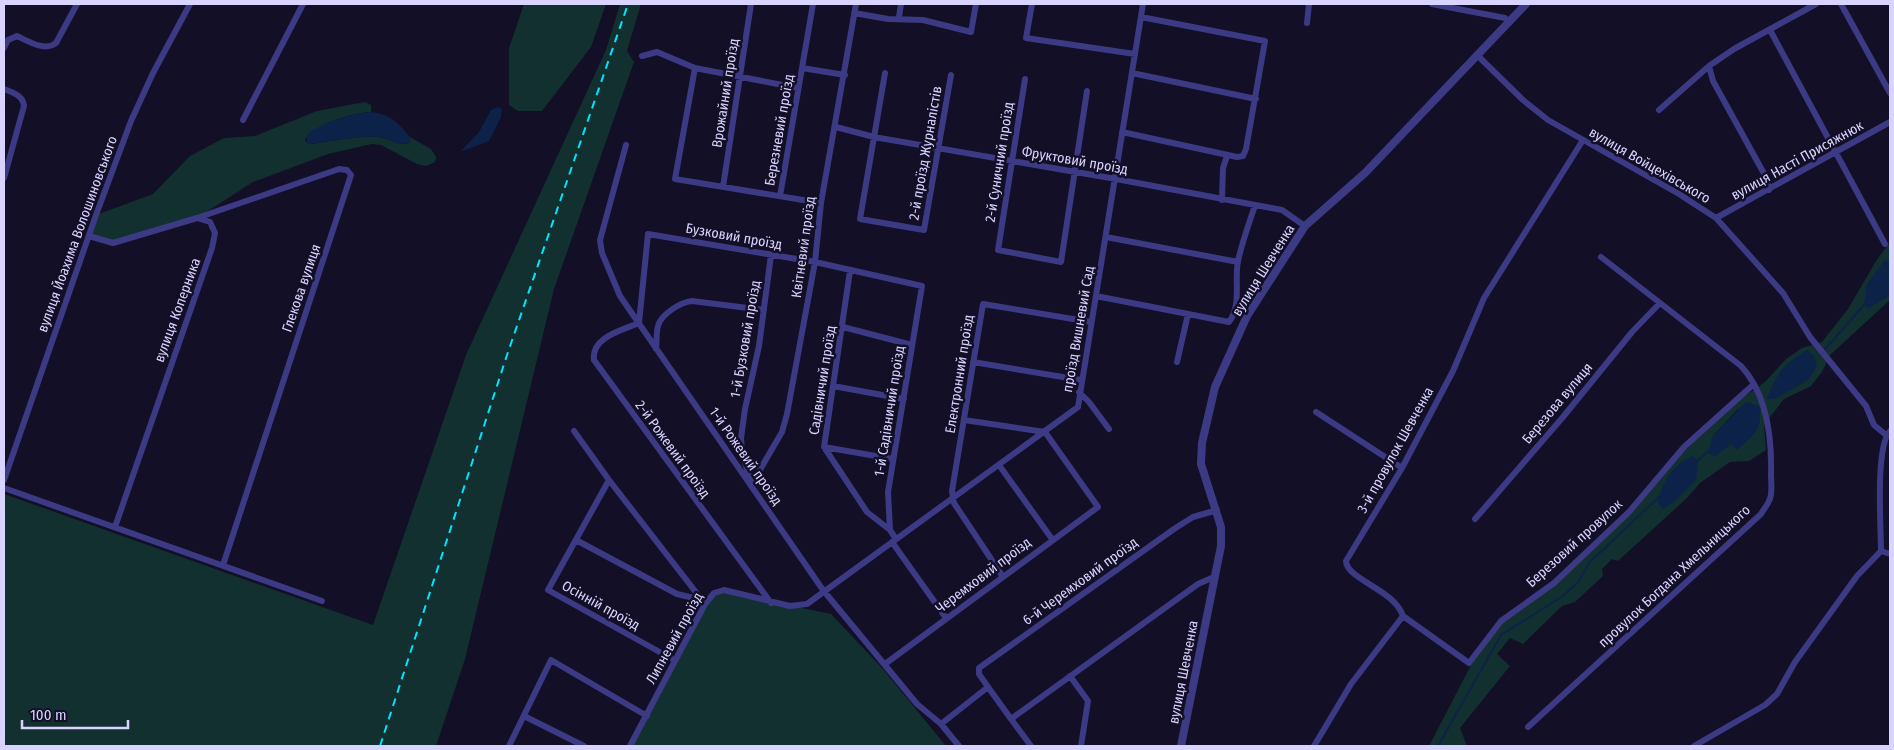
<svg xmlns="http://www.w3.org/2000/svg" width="1894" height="750" font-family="'Fira Sans Condensed',sans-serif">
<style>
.green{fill:#12302f;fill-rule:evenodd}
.water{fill:#0c2248}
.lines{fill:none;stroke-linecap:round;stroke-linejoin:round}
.stream{stroke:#0c2248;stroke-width:2}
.minor{stroke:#3d3a85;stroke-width:6}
.tertiary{stroke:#3d3a85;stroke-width:8}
.rail{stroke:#00e5ff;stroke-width:2;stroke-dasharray:8 6;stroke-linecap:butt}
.labels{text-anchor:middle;stroke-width:5;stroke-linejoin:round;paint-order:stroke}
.street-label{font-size:14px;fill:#d9d4ff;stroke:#130f26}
</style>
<rect width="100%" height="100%" fill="#130f26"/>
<path class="green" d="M 524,4 L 606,4 L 591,47 L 542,111 L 518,111 L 509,105 L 509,48 Z
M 620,4 L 641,4 L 627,51 L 634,62 L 554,289 L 465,659 L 436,746 L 4,746 L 4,494 L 373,625 L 466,355 L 606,50 Z
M 365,102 L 371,105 L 371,112 C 348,114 322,122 305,139 L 306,142 L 311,144 C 333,141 356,136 379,137 C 389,138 399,147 409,143 L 410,137 L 431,149 L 436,157 L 435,162 L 426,166 L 417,164 L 381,145 L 372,144 L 328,154 L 253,182 L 197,218 L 113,243 L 89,236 L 96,215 L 153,194 L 190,156 L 224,138 L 255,136 L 317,111 Z
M 1890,242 L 1890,264 L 1885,260 L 1890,300 L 1830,355 L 1822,372 L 1811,386 L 1784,399 L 1764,425 L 1766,450 L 1749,461 L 1730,462 L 1700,483 L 1688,497 L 1618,561 L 1612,559 L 1602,569 L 1603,576 L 1575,602 L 1562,606 L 1523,644 L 1510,638 L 1497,654 L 1510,666 L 1460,728 L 1467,746 L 1429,746 L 1471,665 L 1502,622 L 1597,546 L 1667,467 L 1738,401 L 1765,382 L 1786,359 L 1802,348 L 1822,342 L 1848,309 L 1876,261 ZM 1744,406 L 1731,444 L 1724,447 L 1713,436 L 1737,410 Z
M 719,591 L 831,614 L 883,669 L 946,746 L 630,746 L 705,604 Z"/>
<path class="water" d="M 498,107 L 502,109 L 501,117 L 489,141 L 460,152 L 479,132 L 491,110 Z
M 371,112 C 390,114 399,123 410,137 L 409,143 C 399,147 389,138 379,137 C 356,136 333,141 311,144 L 306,142 L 308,133 C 327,122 349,114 371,112 Z
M 1885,260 L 1890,264 L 1890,295 L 1869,308 L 1864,304 L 1867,284 Z
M 1807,350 L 1814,356 L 1817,366 L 1808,380 L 1775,399 L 1767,399 C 1776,374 1784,364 1807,350 Z
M 1746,402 L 1759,406 C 1763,430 1754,435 1737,450 L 1731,444 L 1714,457 L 1708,452 L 1713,436 Z
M 1693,456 L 1698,461 L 1696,480 L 1675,501 L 1663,509 L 1658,503 C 1662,483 1672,464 1693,456 Z"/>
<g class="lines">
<path class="stream" d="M 1825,349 L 1865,304
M 1697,461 L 1709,451
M 1438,746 L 1501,635 L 1563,596 L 1579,581 L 1589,563 L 1661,495"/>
<path class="minor" d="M 1032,4 L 1026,38 L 1135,54
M 1432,4 L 1505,18 L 1510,22
M 1841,4 L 1890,93
M 854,13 L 888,19 L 923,20 L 971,32 L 976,4
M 899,17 L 901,4
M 1307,23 L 1309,4
M 1770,30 L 1885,244
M 4,48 L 8,40 L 17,36 C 28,41 45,52 56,43 L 77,4
M 1477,55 L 1523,100 L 1548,120 L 1679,194 L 1716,218 L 1783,293 L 1810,337 L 1866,406 L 1874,425 L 1886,435
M 642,56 L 657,52 L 695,68 L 798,88
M 1709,66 L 1713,81 L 1767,179 L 1769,190
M 695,68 L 675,179 L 821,203
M 802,68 L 845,75
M 885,73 L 860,219 L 924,230 L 951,75
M 1132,73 L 1256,99
M 1025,79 L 998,250 L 1061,262 L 1087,91
M 4,89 C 13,93 23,95 24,106 L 4,178
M 1659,110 L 1709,66 L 1734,49 L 1816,4
M 243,120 L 303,4
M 836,127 L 874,137 L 1116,179 L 1282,210 L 1305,226
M 1122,132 L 1237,157 L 1243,156 L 1246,149 L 1265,41 L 1141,17
M 626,145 L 600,240 L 602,253 L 620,296 L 823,590 L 917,704 L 941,724 L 959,746
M 723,187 L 751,4
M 780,196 L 813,4
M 1222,200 L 1223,168 L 1227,156
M 197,218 L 339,169 L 347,170 L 351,175 L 223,565
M 1716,218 L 1890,122
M 89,236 L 113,243 L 197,218 L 210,222 L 215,233 L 212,248 L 115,527
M 1106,237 L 1238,262
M 850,271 L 824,447 L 867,512 L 890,530
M 1096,296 L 1229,322 C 1242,305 1234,281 1238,261 C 1242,242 1249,224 1255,205
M 843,327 L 912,345
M 656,349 C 657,342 656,333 658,326 C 661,314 681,302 692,301 L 764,310
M 973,362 L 1081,380
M 1177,362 L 1188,314
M 833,386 L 904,399
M 1079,392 L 1089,402 L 1109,429
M 1316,412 L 1402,468
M 574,431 L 609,480
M 824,447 L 893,459
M 999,465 L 1052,539
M 750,479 L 742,453 L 741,438 L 745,409 L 759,346 L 771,255
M 4,480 L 96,215 L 131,121 L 153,73 L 190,4
M 751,485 L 782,432 L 787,414 L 815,262 L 821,203 L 856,4
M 4,488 L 322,601
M 1475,519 L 1563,417 L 1632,332 L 1659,304
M 576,540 L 677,594 L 702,600
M 892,542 L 946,618
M 1881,551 L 1890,554
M 1003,577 L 954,503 L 952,491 L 983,304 L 1091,322
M 771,603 L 594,360 C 591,337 623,330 639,323 L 648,234 L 815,262 L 922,286 L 888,492 L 890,530 L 896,539
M 1403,616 L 1469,663 L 1501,621 L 1554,583 L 1629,512 L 1684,447 L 1754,384
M 674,660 L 548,590 L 609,480 L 705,604
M 885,664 L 1098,507 L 1045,432 L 964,420
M 1070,676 L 1088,701 L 1081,746
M 988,687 L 1011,719 L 1198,584 L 1214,577
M 524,716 L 584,746
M 1011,719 L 1031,746
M 941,724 L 988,687 L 979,674 L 979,668 L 1174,529 L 1193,517 L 1217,510
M 1528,727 L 1761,514 C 1763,510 1767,506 1769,501 C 1773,494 1771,483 1771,475 C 1772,438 1767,394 1741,366 L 1601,257
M 509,746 L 551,660 L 647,716
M 630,746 L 705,604 L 714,593 L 724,590 L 790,606 L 807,604 L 1078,407 L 1143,4
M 1314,746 L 1351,684 L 1403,616 C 1394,589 1347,580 1346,561 L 1402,468 L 1453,371 L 1484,298 L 1583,140
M 1694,746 L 1765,705 L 1777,694 L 1795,662 L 1857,576 L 1881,551 C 1881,527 1875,447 1890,431"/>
<path class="tertiary" d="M 1181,746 L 1221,546 L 1221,527 L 1201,464 L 1202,443 L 1215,387 L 1247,316 L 1305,226 L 1365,173 L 1526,4"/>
<path class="rail" d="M 380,746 L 507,355 L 628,4"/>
</g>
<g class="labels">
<g class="street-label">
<text transform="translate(725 93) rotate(-81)" y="5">Врожайний проїзд</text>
<text transform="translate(779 130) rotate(-80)" y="5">Березневий проїзд</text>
<text transform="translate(925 153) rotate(-80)" y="5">2-й проїзд Журналістів</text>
<text transform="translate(1075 160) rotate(10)" y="5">Фруктовий проїзд</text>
<text transform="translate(1797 160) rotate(-29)" y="5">вулиця Насті Присяжнюк</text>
<text transform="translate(999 162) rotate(-81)" y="5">2-й Суничний проїзд</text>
<text transform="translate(1650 165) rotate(30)" y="5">вулиця Войцехівського</text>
<text transform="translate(77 234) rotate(-70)" y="5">вулиця Йоахима Волошиновського</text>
<text transform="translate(734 236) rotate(10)" y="5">Бузковий проїзд</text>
<text transform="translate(803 247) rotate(-82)" y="5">Квітневий проїзд</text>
<text transform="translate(1263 270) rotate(-58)" y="5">вулиця Шевченка</text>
<text transform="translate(301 288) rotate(-71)" y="5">Глекова вулиця</text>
<text transform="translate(177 310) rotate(-70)" y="5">вулиця Коперника</text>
<text transform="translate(1078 329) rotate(-80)" y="5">проїзд Вишневий Сад</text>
<text transform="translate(745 339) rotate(-80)" y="5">1-й Бузковий проїзд</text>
<text transform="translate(959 374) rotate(-81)" y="5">Електронний проїзд</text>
<text transform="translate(822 380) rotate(-81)" y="5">Садівничий проїзд</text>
<text transform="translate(1557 403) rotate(-50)" y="5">Березова вулиця</text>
<text transform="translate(889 411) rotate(-81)" y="5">1-й Садівничий проїзд</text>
<text transform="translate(673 449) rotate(54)" y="5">2-й Рожевий проїзд</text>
<text transform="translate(1395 450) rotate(-61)" y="5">3-й провулок Шевченка</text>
<text transform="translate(746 456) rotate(55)" y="5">1-й Рожевий проїзд</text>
<text transform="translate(1574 543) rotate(-42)" y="5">Березовий провулок</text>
<text transform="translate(983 575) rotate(-37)" y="5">Черемховий проїзд</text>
<text transform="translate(1674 576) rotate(-43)" y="5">провулок Богдана Хмельницького</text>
<text transform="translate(1080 581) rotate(-36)" y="5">6-й Черемховий проїзд</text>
<text transform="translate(601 605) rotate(29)" y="5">Осінній проїзд</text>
<text transform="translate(674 638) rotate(-61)" y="5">Липневий проїзд</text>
<text transform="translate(1183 672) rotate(-79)" y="5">вулиця Шевченка</text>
</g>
</g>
<rect width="1894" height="750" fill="none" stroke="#d9d4ff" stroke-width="10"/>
<path d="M22 720v8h106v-8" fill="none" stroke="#d9d4ff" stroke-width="2.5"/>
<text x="30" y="720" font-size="15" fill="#d9d4ff" stroke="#130f26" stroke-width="4" paint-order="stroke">100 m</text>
</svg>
